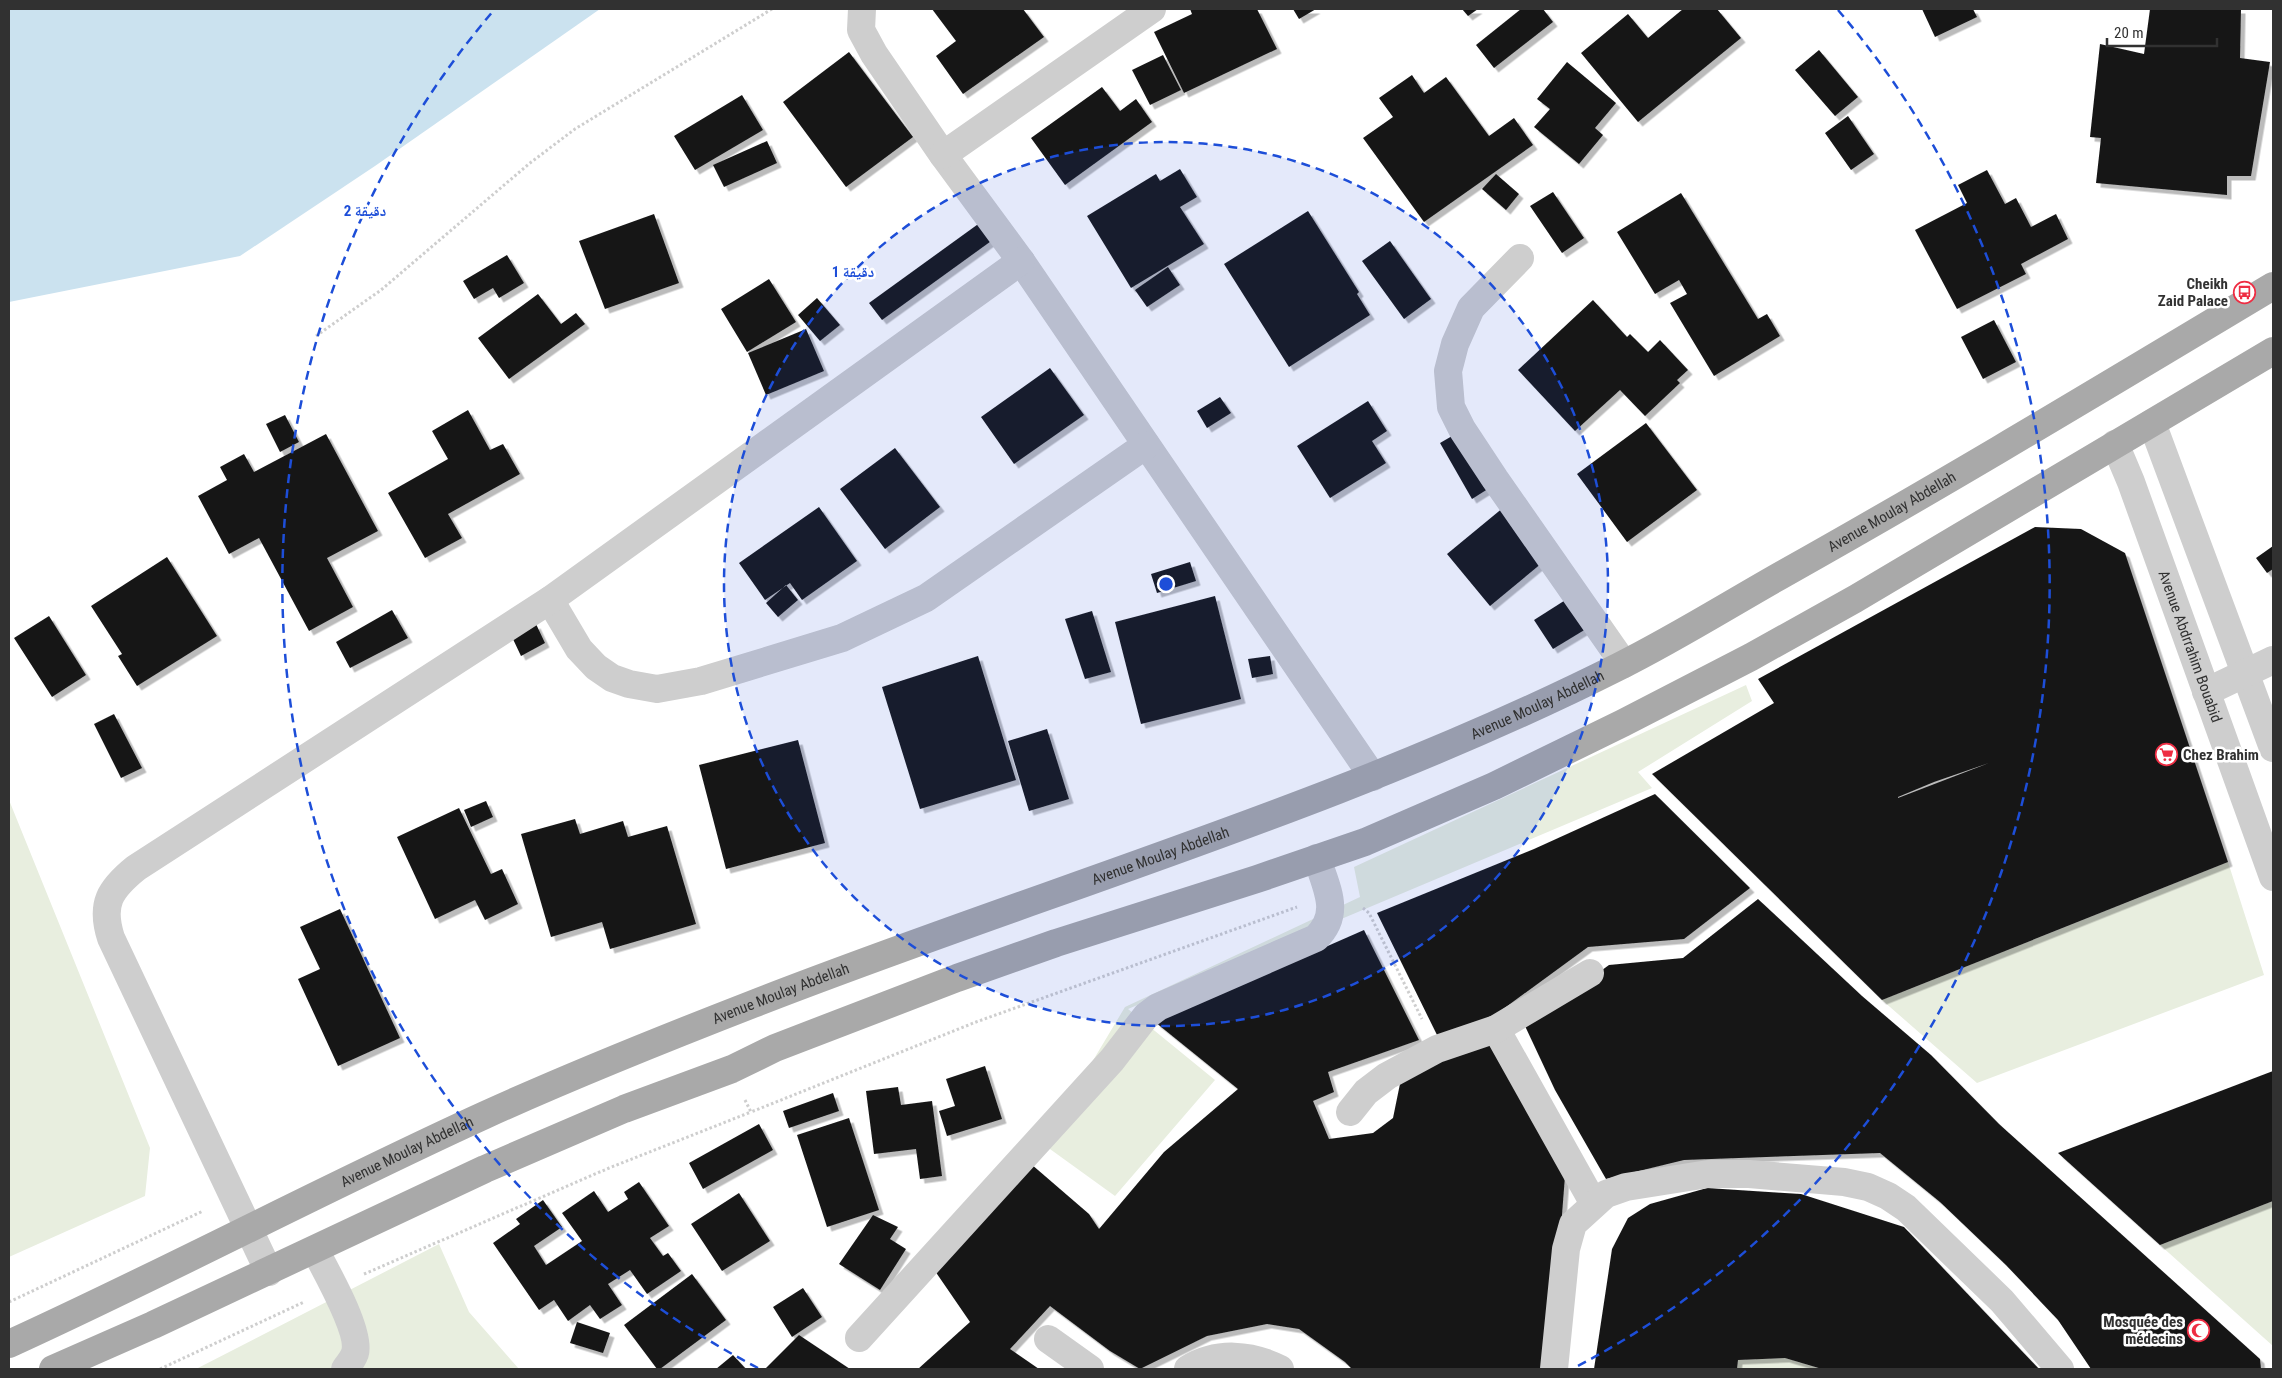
<svg xmlns="http://www.w3.org/2000/svg" width="2282" height="1378" font-family="'Roboto Condensed','Noto Naskh Arabic',sans-serif">
<style>
.green{fill:#e8eedf}
.water{fill:#cbe2ef}
.building{fill:#181818;fill-rule:evenodd;filter:url(#shadow)}
.lines{fill:none;stroke-linecap:round;stroke-linejoin:round}
.path{stroke:#cecece;stroke-width:3;stroke-dasharray:2.5 2.5;stroke-linecap:butt}
.minor{stroke:#cecece;stroke-width:28}
.major{stroke:#a9a9a9;stroke-width:28}
.ring{fill:none;stroke:#1d4ed8;stroke-width:2.5;stroke-dasharray:9 6}
.labels{text-anchor:middle;stroke-width:5;stroke-linejoin:round;paint-order:stroke}
.poi-label{font-size:15px;font-weight:bold;fill:#313131;stroke:#fff;text-anchor:end}
.street-label{font-size:15px;fill:#313131;stroke:#fff}
.centre{fill:#1d4ed8;stroke:#fff;stroke-width:2.5}
.ring-label{font-size:15px;text-anchor:middle;font-weight:bold;fill:#1d4ed8;stroke:#fff;stroke-width:5;stroke-linejoin:round;paint-order:stroke}
</style>
<defs>
<filter id="shadow"><feDropShadow dx="4.5" dy="4.5" stdDeviation="0" flood-color="#0004"/></filter>
</defs>
<rect width="100%" height="100%" fill="#fff"/>
<path class="green" d="M 1746,685 L 1752,701 L 1638,772 L 1652,788 L 1128,1009 L 1215,1080 L 1115,1196 L 1043,1144 L 1125,1007 L 1360,897 L 1354,867 Z
M 9,800 L 150,1148 L 145,1196 L 9,1257 Z
M 2228,862 L 2264,975 L 1977,1083 L 1882,1000 Z
M 2273,1201 L 2273,1346 L 2160,1245 Z
M 439,1244 L 469,1312 L 519,1369 L 196,1369 Z
M 1785,1358 L 1821,1369 L 1737,1369 L 1738,1360 Z"/>
<path class="water" d="M 9,9 L 600,9 L 375,166 L 240,256 L 9,302 Z"/>
<path class="building" d="M 932,9 L 1023,9 L 1044,37 L 963,94 L 936,56 L 956,41 Z
M 1190,9 L 1257,9 L 1277,49 L 1184,93 L 1154,32 L 1192,14 Z
M 1293,9 L 1316,9 L 1299,19 Z
M 1462,9 L 1478,9 L 1468,16 Z
M 1521,9 L 1543,9 L 1553,22 L 1494,68 L 1476,45 Z
M 1683,9 L 1717,9 L 1741,38 L 1638,122 L 1581,53 L 1628,14 L 1648,38 Z
M 1922,9 L 1973,9 L 1977,17 L 1935,37 Z
M 2150,9 L 2241,9 L 2240,58 L 2270,62 L 2251,176 L 2227,176 L 2227,195 L 2096,183 L 2101,138 L 2090,137 L 2100,44 L 2144,54 Z
M 1819,50 L 1858,97 L 1835,116 L 1795,70 Z
M 849,52 L 913,137 L 846,187 L 783,102 Z
M 1163,55 L 1181,90 L 1150,105 L 1132,70 Z
M 1567,62 L 1616,103 L 1595,128 L 1603,135 L 1579,164 L 1534,127 L 1550,109 L 1537,99 Z
M 1412,75 L 1424,93 L 1446,77 L 1489,136 L 1514,118 L 1533,145 L 1424,222 L 1363,138 L 1393,117 L 1379,98 Z
M 1102,87 L 1120,111 L 1136,99 L 1152,122 L 1065,185 L 1031,138 Z
M 742,95 L 763,130 L 695,170 L 674,136 Z
M 1848,116 L 1874,154 L 1851,170 L 1825,133 Z
M 767,141 L 777,163 L 724,187 L 713,165 Z
M 1180,169 L 1197,197 L 1180,207 L 1204,244 L 1131,288 L 1087,216 L 1156,174 L 1160,181 Z
M 1987,170 L 2005,204 L 2016,198 L 2031,227 L 2056,214 L 2068,239 L 2021,264 L 2026,274 L 1957,309 L 1915,230 L 1967,203 L 1958,185 Z
M 1496,174 L 1519,194 L 1506,210 L 1482,189 Z
M 1553,192 L 1584,238 L 1562,253 L 1530,206 Z
M 1681,193 L 1758,319 L 1767,314 L 1780,336 L 1714,376 L 1670,303 L 1687,294 L 1679,280 L 1655,294 L 1617,232 Z
M 1308,211 L 1359,292 L 1357,294 L 1370,315 L 1289,367 L 1224,264 Z
M 654,214 L 679,283 L 605,309 L 579,241 Z
M 981,222 L 994,239 L 882,320 L 869,303 Z
M 1390,241 L 1431,299 L 1404,319 L 1362,261 Z
M 507,255 L 524,283 L 499,298 L 493,288 L 474,299 L 463,281 Z
M 1168,267 L 1180,285 L 1147,307 L 1135,290 Z
M 769,279 L 796,322 L 747,352 L 721,309 Z
M 538,294 L 561,324 L 576,313 L 585,324 L 509,379 L 478,338 Z
M 817,298 L 840,325 L 820,341 L 798,315 Z
M 1593,300 L 1627,337 L 1630,334 L 1648,352 L 1660,340 L 1688,370 L 1677,380 L 1680,383 L 1645,416 L 1620,390 L 1575,431 L 1518,370 Z
M 1994,320 L 2016,362 L 1983,379 L 1961,337 Z
M 806,329 L 824,371 L 766,395 L 748,353 Z
M 1050,368 L 1084,415 L 1014,464 L 981,417 Z
M 1220,397 L 1231,413 L 1207,428 L 1197,411 Z
M 1368,401 L 1387,431 L 1372,441 L 1386,463 L 1330,498 L 1297,446 Z
M 468,410 L 490,450 L 503,444 L 520,474 L 448,514 L 462,538 L 425,558 L 388,493 L 448,459 L 432,431 Z
M 285,415 L 299,442 L 280,452 L 266,424 Z
M 1646,423 L 1697,490 L 1627,542 L 1577,474 Z
M 1459,432 L 1491,487 L 1472,499 L 1440,443 Z
M 326,434 L 378,531 L 327,558 L 353,607 L 309,631 L 259,538 L 229,554 L 198,496 L 227,480 L 220,467 L 244,454 L 254,472 Z
M 895,448 L 940,507 L 885,549 L 840,489 Z
M 819,507 L 857,561 L 802,600 L 790,583 L 765,600 L 739,563 Z
M 1504,507 L 1548,558 L 1490,606 L 1447,554 Z
M 2035,527 L 2081,529 L 2125,553 L 2228,862 L 1882,1000 L 1652,774 L 1774,703 L 1758,679 ZM 1989,763 L 1898,798 L 1898,797 L 1934,782 Z
M 2273,546 L 2273,569 L 2267,573 L 2256,558 Z
M 167,557 L 217,636 L 137,686 L 118,656 L 122,654 L 91,606 Z
M 1190,562 L 1196,581 L 1157,593 L 1151,574 Z
M 786,585 L 798,600 L 778,617 L 766,603 Z
M 1215,596 L 1241,699 L 1141,724 L 1115,622 Z
M 1567,599 L 1586,629 L 1553,649 L 1534,620 Z
M 392,610 L 408,638 L 350,668 L 336,642 Z
M 1092,611 L 1111,672 L 1085,679 L 1065,619 Z
M 49,616 L 86,675 L 52,697 L 14,638 Z
M 536,624 L 545,643 L 521,656 L 512,637 Z
M 978,656 L 1016,780 L 920,809 L 882,687 Z
M 1270,656 L 1273,674 L 1252,678 L 1248,659 Z
M 114,714 L 142,768 L 121,778 L 94,724 Z
M 1047,729 L 1069,799 L 1029,811 L 1008,741 Z
M 798,740 L 825,843 L 726,869 L 699,765 Z
M 1655,794 L 1750,888 L 1684,939 L 1588,947 L 1495,1015 L 1438,1037 L 1377,913 L 1534,849 Z
M 486,801 L 493,817 L 471,827 L 464,810 Z
M 459,808 L 491,874 L 502,869 L 518,904 L 485,920 L 475,900 L 435,919 L 397,837 Z
M 575,819 L 580,834 L 623,821 L 628,837 L 667,826 L 696,924 L 610,949 L 602,922 L 551,937 L 521,834 Z
M 1758,899 L 1862,996 L 1931,1055 L 1999,1124 L 2260,1359 L 2261,1369 L 2091,1369 L 2058,1320 L 2006,1265 L 1940,1202 L 1880,1153 L 1684,1160 L 1606,1179 L 1555,1090 L 1525,1026 L 1609,965 L 1683,958 Z
M 340,909 L 400,1038 L 338,1066 L 298,979 L 320,969 L 300,927 Z
M 1364,930 L 1419,1040 L 1328,1072 L 1334,1092 L 1313,1101 L 1329,1139 L 1373,1133 L 1393,1118 L 1402,1074 L 1498,1042 L 1565,1176 L 1550,1369 L 1352,1369 L 1345,1362 L 1299,1329 L 1267,1324 L 1207,1336 L 1140,1369 L 1110,1351 L 1050,1306 L 1010,1349 L 1039,1369 L 918,1369 L 970,1322 L 935,1271 L 1031,1164 L 1089,1214 L 1099,1229 L 1164,1152 L 1238,1089 L 1155,1022 Z
M 985,1066 L 1002,1119 L 947,1136 L 939,1111 L 955,1106 L 946,1079 Z
M 2273,1071 L 2273,1201 L 2160,1245 L 2058,1153 Z
M 898,1087 L 901,1105 L 932,1101 L 942,1176 L 920,1179 L 916,1149 L 874,1154 L 866,1091 Z
M 833,1093 L 839,1111 L 789,1128 L 783,1111 Z
M 849,1118 L 879,1210 L 827,1227 L 797,1135 Z
M 759,1124 L 773,1150 L 703,1189 L 689,1163 Z
M 639,1182 L 669,1226 L 650,1238 L 663,1256 L 668,1253 L 681,1271 L 647,1294 L 630,1270 L 608,1284 L 622,1305 L 600,1319 L 590,1305 L 568,1321 L 554,1300 L 539,1310 L 493,1243 L 520,1224 L 516,1219 L 543,1200 L 562,1227 L 534,1246 L 546,1265 L 582,1241 L 562,1213 L 594,1191 L 608,1212 L 628,1199 L 624,1192 Z
M 1707,1188 L 1801,1194 L 1904,1227 L 2039,1369 L 1822,1369 L 1785,1358 L 1738,1360 L 1737,1369 L 1594,1369 L 1612,1249 L 1628,1218 L 1650,1204 Z
M 739,1193 L 770,1241 L 722,1271 L 691,1224 Z
M 873,1215 L 898,1227 L 890,1239 L 906,1249 L 880,1290 L 839,1264 Z
M 692,1274 L 726,1320 L 660,1369 L 657,1369 L 624,1325 Z
M 803,1288 L 822,1317 L 792,1337 L 773,1307 Z
M 577,1322 L 610,1333 L 603,1353 L 570,1343 Z
M 799,1335 L 850,1369 L 765,1369 Z
M 733,1355 L 746,1369 L 716,1369 Z"/>
<g class="lines">
<path class="path" d="M 316,336 L 381,290 L 530,163 L 575,129 L 772,9
M 1363,908 L 1369,913 L 1422,1019
M 745,1100 L 751,1112 L 976,1022 L 1297,907
M 364,1274 L 609,1168 L 751,1112
M 9,1302 L 203,1211
M 160,1369 L 304,1302"/>
<g class="minor">
<path d="M 862,9 L 861,30 L 874,54 L 943,155 L 1021,261 L 1373,777"/>
<path d="M 943,155 L 1152,9"/>
<path d="M 1520,258 L 1471,308 L 1455,344 L 1448,371 L 1451,407 L 1462,429 L 1495,479 L 1624,664"/>
<path d="M 2152,423 L 2273,748"/>
<path id="s1" d="M 2115,444 L 2131,482 L 2273,877"/>
<path d="M 550,600 L 579,649 L 596,667 L 612,678 L 629,684 L 657,689 L 701,681 L 842,638 L 926,598 L 1146,445"/>
<path d="M 2206,692 L 2273,660"/>
<path d="M 1496,1029 L 1594,1204"/>
<path d="M 1350,1112 L 1366,1092 L 1387,1076 L 1437,1049 L 1496,1029 L 1590,973"/>
<path d="M 315,1250 C 326,1271 361,1332 355,1353 C 353,1359 349,1364 345,1369"/>
<path d="M 269,1272 L 111,938 C 100,904 110,889 136,868 L 550,600 L 1021,261"/>
<path d="M 859,1338 L 1112,1060 L 1146,1016 L 1158,1007 L 1316,938 C 1342,913 1326,888 1317,858"/>
<path d="M 1048,1339 L 1090,1369"/>
<path d="M 1188,1369 C 1217,1351 1251,1354 1280,1369"/>
<path d="M 1554,1369 L 1566,1249 L 1573,1224 L 1606,1194 L 1626,1187 L 1708,1174 L 1749,1174 L 1844,1182 L 1868,1187 L 1888,1196 L 1906,1208 L 2002,1301 L 2060,1369"/>
</g>
<g class="major">
<path id="s2" d="M 9,1344 C 169,1271 325,1188 485,1115 C 573,1075 663,1039 753,1004 C 1042,891 1342,806 1620,666 C 1676,638 1730,604 1785,573 C 1949,481 2111,383 2273,286"/>
<path d="M 53,1369 L 153,1325 L 485,1169 L 624,1109 L 732,1069 L 775,1048 L 957,978 L 1056,943 L 1257,879 L 1365,842 L 1494,786 L 1623,723 L 1751,657 L 1855,599 L 2273,351"/>
</g>
</g>
<circle cx="1166" cy="584" r="442" fill="#1d4ed8" fill-opacity=".12"/>
<g class="ring">
<circle cx="1166" cy="584" r="442"/>
<path d="M758 1368A884 884 0 0 1 494 10M1838 10A884 884 0 0 1 1574 1368"/>
</g>
<defs>
<symbol id="bus-ring" viewBox="-11 -11 22 22"><circle r="9.5" fill="#fff" stroke="#ee2d43" stroke-width="1.5"/><path d="M-5-6H5V4H4V6H2V4H-2V6H-4V4H-5ZM-3.5-4V0h7V-4ZM-3.5 1.2v1.5H-2V1.2ZM2 1.2v1.5H3.5V1.2Z" fill="#ee2d43"/></symbol>
<symbol id="supermarket-ring" viewBox="-11 -11 22 22"><circle r="9.5" fill="#fff" stroke="#ee2d43" stroke-width="1.5"/><path d="M-6-5.5h2.5l.6 2H6L4.5 2H-2.5L-4.4-4H-6ZM-1.5 3.2a1.3 1.3 0 1 0 .1 0ZM3 3.2a1.3 1.3 0 1 0 .1 0Z" fill="#ee2d43"/></symbol>
<symbol id="mosque-ring" viewBox="-11 -11 22 22"><circle r="9.5" fill="#fff" stroke="#ee2d43" stroke-width="1.5"/><path d="M3.5-4.9A6 6 0 1 0 3.5 4.9A5 5 0 1 1 3.5-4.9Z" fill="#ee2d43"/></symbol>
</defs>
<g fill-rule="evenodd">
<use href="#bus-ring" x="2232" y="280" width="25" height="25"/>
<use href="#supermarket-ring" x="2154" y="742" width="25" height="25"/>
<use href="#mosque-ring" x="2186" y="1318" width="25" height="25"/>
</g>
<g class="labels">
<g class="poi-label">
<text x="2228" y="289">Cheikh<tspan x="2228" dy="17">Zaid Palace</tspan></text>
<text x="2183" y="760" text-anchor="start">Chez Brahim</text>
<text x="2183" y="1327">Mosquée des<tspan x="2183" dy="17">médecins</tspan></text>
</g>
<g class="street-label">
<text dy="5" stroke="none"><textPath href="#s2" startOffset="2062">Avenue Moulay Abdellah</textPath></text>
<text dy="5" stroke="none"><textPath href="#s1" startOffset="216">Avenue Abdrrahim Bouabid</textPath></text>
<text dy="5" stroke="none"><textPath href="#s2" startOffset="1658">Avenue Moulay Abdellah</textPath></text>
<text dy="5" stroke="none"><textPath href="#s2" startOffset="1252">Avenue Moulay Abdellah</textPath></text>
<text dy="5" stroke="none"><textPath href="#s2" startOffset="848">Avenue Moulay Abdellah</textPath></text>
<text dy="5" stroke="none"><textPath href="#s2" startOffset="442">Avenue Moulay Abdellah</textPath></text>
</g>
</g>
<circle cx="1166" cy="584" r="8" class="centre"/>
<g class="ring-label">
<text x="365" y="216">2 دقيقة</text>
<text x="853" y="277">1 دقيقة</text>
</g>
<rect width="2282" height="1378" fill="none" stroke="#313131" stroke-width="20"/>
<path d="M2107 38v8h110v-8" fill="none" stroke="#313131" stroke-width="2.5"/>
<text x="2114" y="38" font-size="15" fill="#313131" stroke="#ffffff" stroke-width="4" paint-order="stroke">20 m</text>
</svg>
